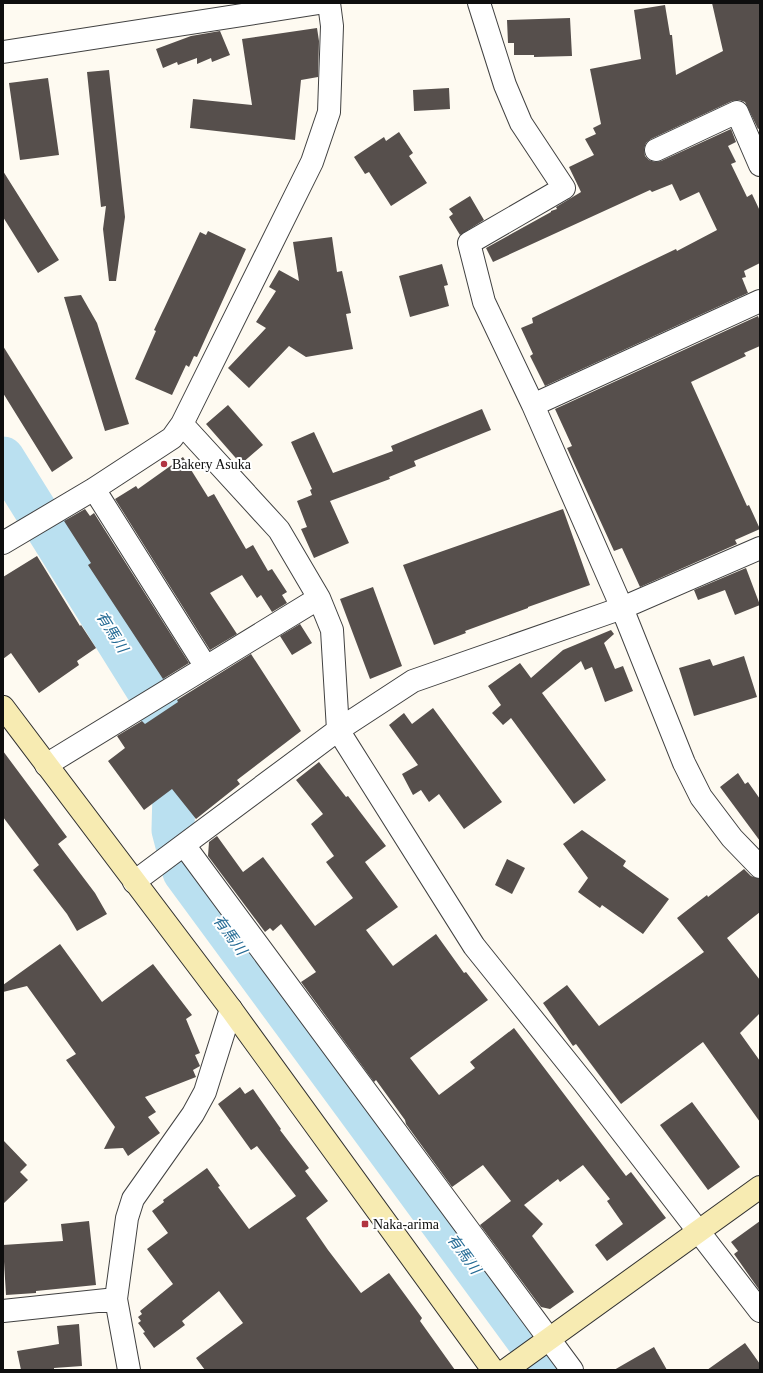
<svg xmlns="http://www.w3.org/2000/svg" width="763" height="1373" font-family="'Times New Roman','Noto Sans JP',serif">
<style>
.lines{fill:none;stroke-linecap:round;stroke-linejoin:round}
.river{stroke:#bae0f0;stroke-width:43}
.building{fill:#564f4c}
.street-casing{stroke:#414141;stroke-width:24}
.secondary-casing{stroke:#303030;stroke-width:24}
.street{stroke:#fff;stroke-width:22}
.secondary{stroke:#f7ebb2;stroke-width:22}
.poi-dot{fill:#b13442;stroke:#fff;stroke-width:1.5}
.labels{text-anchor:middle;stroke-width:4;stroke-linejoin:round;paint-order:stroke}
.poi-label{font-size:14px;fill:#0e0e0e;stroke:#fff;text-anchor:start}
.water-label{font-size:15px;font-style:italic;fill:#236a94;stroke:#fff}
</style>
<rect width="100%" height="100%" fill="#fefaf1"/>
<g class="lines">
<path class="river" d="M 3,458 L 149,692 L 166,722 L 172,739 L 175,755 L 173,830 L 184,872 L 550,1370"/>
</g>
<path class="building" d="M 712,3 L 760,3 L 760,128 L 758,129 L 745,102 L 739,100 L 732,101 L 651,139 L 646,143 L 644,149 L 645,156 L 649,160 L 655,162 L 661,161 L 731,129 L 736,142 L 728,146 L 736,162 L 731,164 L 747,197 L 752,194 L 760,211 L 760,263 L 744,271 L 746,277 L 742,278 L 748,293 L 545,386 L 530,356 L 533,354 L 521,328 L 533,323 L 532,318 L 676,249 L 677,251 L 717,230 L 699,192 L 680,201 L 672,184 L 652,192 L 650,190 L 493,262 L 486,248 L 551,212 L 551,211 L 557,209 L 556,207 L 581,192 L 569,167 L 594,155 L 585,139 L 596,134 L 593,128 L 601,124 L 590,69 L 641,59 L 634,10 L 665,5 L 670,35 L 672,35 L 676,75 L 723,51 Z
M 570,18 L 572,56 L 534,57 L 534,55 L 514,55 L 514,43 L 508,43 L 507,20 Z
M 317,28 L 319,41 L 318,77 L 301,80 L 295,140 L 190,128 L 193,99 L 252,105 L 242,39 Z
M 220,31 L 230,55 L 212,62 L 211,58 L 197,64 L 197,58 L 178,65 L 177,62 L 163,68 L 156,49 L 191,36 Z
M 109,70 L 125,217 L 116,281 L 109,281 L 103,229 L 106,206 L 101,207 L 87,72 Z
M 48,78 L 59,155 L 20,160 L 9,83 Z
M 449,88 L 450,109 L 414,111 L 413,90 Z
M 399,132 L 413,153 L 409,156 L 427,183 L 391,206 L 369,172 L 365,174 L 354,157 L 384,137 L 386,141 Z
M 3,171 L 59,260 L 38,273 L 3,217 Z
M 470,196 L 484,220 L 460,235 L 449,217 L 453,214 L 449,209 Z
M 208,231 L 246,249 L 197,357 L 194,356 L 189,367 L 186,365 L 172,395 L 135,379 L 156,331 L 154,330 L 200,232 L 206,235 Z
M 332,237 L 337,272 L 342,271 L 351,313 L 346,314 L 353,349 L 306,357 L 289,346 L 249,388 L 228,368 L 266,328 L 256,322 L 276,291 L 269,287 L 279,270 L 299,281 L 293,242 Z
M 442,264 L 448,285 L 444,286 L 449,306 L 410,317 L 399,276 Z
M 81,295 L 97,323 L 129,424 L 105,431 L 64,297 Z
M 758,316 L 760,321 L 760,346 L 744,353 L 746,356 L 691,382 L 747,506 L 749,505 L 760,529 L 735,540 L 737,544 L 640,587 L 622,548 L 614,551 L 567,448 L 572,446 L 555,409 Z
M 3,346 L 73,458 L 52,472 L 3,393 Z
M 228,405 L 263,445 L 241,464 L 206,424 Z
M 482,409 L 491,430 L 414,461 L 416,466 L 389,477 L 390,479 L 330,501 L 349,543 L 314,558 L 301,529 L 307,527 L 297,501 L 312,495 L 310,490 L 312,489 L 291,442 L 314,432 L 333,473 L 393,451 L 391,446 Z
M 183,457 L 208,497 L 214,494 L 246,549 L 253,545 L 268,571 L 272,569 L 287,592 L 282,595 L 287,603 L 272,612 L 261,595 L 257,598 L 242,575 L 210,593 L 237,634 L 210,650 L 115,499 L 136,486 L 138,489 Z
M 85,509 L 90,516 L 94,513 L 189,663 L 163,679 L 88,565 L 91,563 L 64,521 Z
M 563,509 L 590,585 L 528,607 L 528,608 L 465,631 L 466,633 L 434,645 L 403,565 Z
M 37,556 L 80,626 L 81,625 L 96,648 L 77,661 L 79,665 L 39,693 L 11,653 L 3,659 L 3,577 Z
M 746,568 L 760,605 L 735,615 L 725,590 L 698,600 L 694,590 Z
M 373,587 L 402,666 L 370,679 L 340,599 Z
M 300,624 L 312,643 L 292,655 L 280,636 Z
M 611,630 L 614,634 L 604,643 L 615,669 L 623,666 L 633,691 L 605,702 L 592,667 L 585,670 L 581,661 L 542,693 L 606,780 L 574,804 L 511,718 L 503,725 L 492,713 L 501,705 L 488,686 L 520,663 L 531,678 L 563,650 Z
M 251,654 L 301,731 L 237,780 L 240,784 L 196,819 L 172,789 L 144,810 L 108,761 L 125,748 L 117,736 L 142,721 L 145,724 L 178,702 L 177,700 Z
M 744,656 L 757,697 L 694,716 L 679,668 L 710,659 L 713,666 Z
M 433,708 L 502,802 L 464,829 L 439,794 L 429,802 L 421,790 L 413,795 L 402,774 L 418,765 L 389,725 L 404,713 L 412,724 Z
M 3,751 L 67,837 L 58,844 L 95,893 L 107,914 L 77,931 L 67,914 L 33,870 L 39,865 L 3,817 Z
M 319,762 L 346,797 L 348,796 L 386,846 L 365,862 L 398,907 L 366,930 L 393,966 L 436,934 L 464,973 L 466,972 L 488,1000 L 410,1058 L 439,1095 L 475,1068 L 470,1062 L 514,1028 L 626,1176 L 631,1172 L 666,1218 L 607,1261 L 595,1245 L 623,1224 L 607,1201 L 610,1199 L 583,1165 L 560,1182 L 558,1179 L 524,1205 L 543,1224 L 532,1236 L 574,1292 L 550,1309 L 541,1307 L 480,1225 L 511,1201 L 483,1165 L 452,1187 L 406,1124 L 405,1120 L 376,1080 L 374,1082 L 301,982 L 316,972 L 281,924 L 273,931 L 270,928 L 265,932 L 208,856 L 209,842 L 217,836 L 243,872 L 263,857 L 315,926 L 353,898 L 326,862 L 334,856 L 311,824 L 323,814 L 296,780 Z
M 738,773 L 745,784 L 748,782 L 760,799 L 760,841 L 720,787 Z
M 582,830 L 626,861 L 623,866 L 669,899 L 643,934 L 602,905 L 600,908 L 578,892 L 588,878 L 563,844 Z
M 507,859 L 525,868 L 512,894 L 495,885 Z
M 744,869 L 751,876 L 760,879 L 760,912 L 727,938 L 760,980 L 760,1013 L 740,1033 L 760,1061 L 760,1122 L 703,1042 L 621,1104 L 576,1044 L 573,1046 L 543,1003 L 567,985 L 599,1026 L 704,952 L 677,918 L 707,895 L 708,897 Z
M 60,944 L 102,1002 L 153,964 L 192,1015 L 186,1019 L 200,1053 L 195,1055 L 200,1066 L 193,1070 L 196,1077 L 145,1097 L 156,1112 L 148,1117 L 160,1133 L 128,1156 L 123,1148 L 104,1149 L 115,1127 L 66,1060 L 76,1054 L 27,986 L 3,992 L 3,985 Z
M 240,1087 L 245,1094 L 253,1089 L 281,1129 L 280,1130 L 309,1168 L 305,1171 L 328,1201 L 306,1218 L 328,1250 L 361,1293 L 389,1273 L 422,1318 L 420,1321 L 455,1370 L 205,1370 L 196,1358 L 243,1323 L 219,1291 L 182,1321 L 185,1325 L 154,1348 L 143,1333 L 145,1332 L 138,1323 L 141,1321 L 138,1317 L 142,1314 L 140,1311 L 173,1284 L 147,1249 L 168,1233 L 152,1211 L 164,1202 L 163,1200 L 207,1168 L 220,1186 L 218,1187 L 249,1229 L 296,1196 L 257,1146 L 251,1150 L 218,1104 Z
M 692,1102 L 740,1167 L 708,1190 L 660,1125 Z
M 3,1140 L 27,1165 L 20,1172 L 28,1180 L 3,1204 Z
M 89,1221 L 96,1285 L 36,1291 L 36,1293 L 6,1295 L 3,1245 L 63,1241 L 61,1224 Z
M 760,1221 L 760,1291 L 734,1254 L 738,1251 L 731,1242 Z
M 79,1324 L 82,1366 L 54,1368 L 54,1370 L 21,1370 L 17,1351 L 59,1344 L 57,1326 Z
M 745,1343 L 760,1364 L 760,1370 L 707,1370 Z
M 654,1347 L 667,1370 L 614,1370 Z"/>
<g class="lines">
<defs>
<path id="street" d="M 479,3 L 505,85 L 521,123 L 564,188 L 469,243 L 484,302 L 533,405 L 622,608 L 684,763 L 701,797 L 732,838 L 760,867
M 3,52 L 319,3
M 656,150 L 737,112 L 760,165
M 533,405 L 760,301
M 182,424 L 279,530 L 319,598 L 332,630 L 338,730 L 474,946 L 584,1083 L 760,1311
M 94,489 L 206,667
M 3,543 L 94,489 L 172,438 L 182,424 L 312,162 L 329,112 L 332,26 L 329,3
M 46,765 L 319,598
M 184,845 L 572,1370
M 134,882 L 338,730 L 413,681 L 622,608 L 760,548
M 3,1311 L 116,1299
M 129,1370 L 116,1299 L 127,1218 L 133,1199 L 193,1114 L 205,1092 L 231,1009"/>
<path id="secondary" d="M 3,707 L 231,1009 L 493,1370
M 506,1370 L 760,1187"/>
</defs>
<use href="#street" class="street-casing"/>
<use href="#secondary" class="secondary-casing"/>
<use href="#street" class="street"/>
<use href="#secondary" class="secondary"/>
</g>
<g class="poi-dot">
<circle cx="164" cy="464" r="4"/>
<rect x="361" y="1220" width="8" height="8" rx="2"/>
</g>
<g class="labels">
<g class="poi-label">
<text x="172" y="469">Bakery Asuka</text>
<text x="373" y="1229">Naka-arima</text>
</g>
<g class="water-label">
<text transform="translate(112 632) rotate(58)" y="5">有馬川</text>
<text transform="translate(230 935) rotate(54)" y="5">有馬川</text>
<text transform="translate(464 1254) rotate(54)" y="5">有馬川</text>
</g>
</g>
<rect width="763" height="1373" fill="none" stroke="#0e0e0e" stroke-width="8"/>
</svg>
